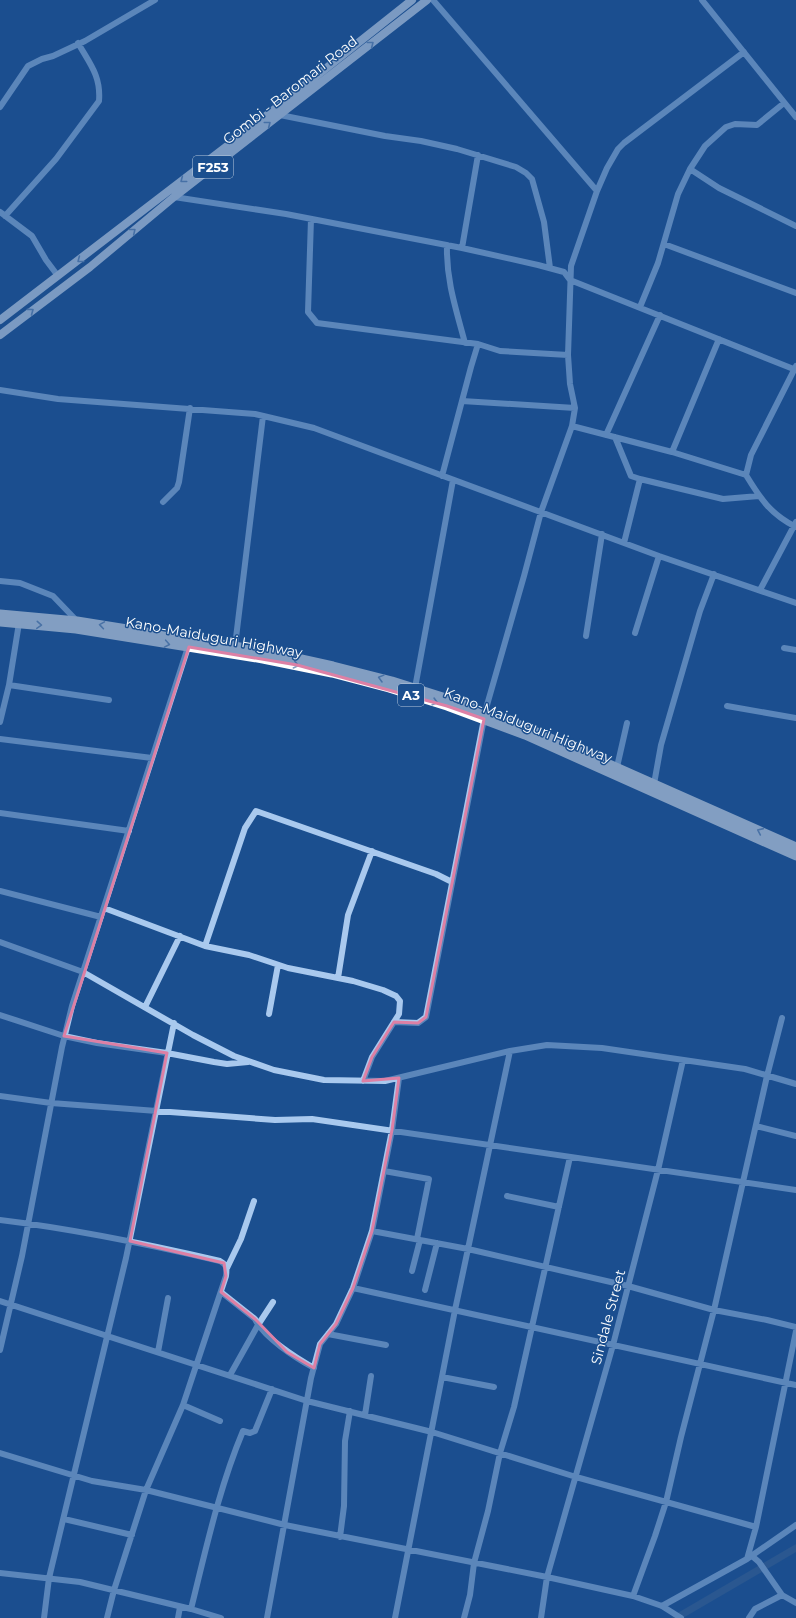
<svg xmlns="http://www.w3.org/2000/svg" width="796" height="1618" font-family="Montserrat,sans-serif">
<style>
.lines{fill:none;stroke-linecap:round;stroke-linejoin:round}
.canal{stroke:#3c6290;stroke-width:7}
.minor{stroke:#a9c9ee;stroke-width:6}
.major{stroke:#f0f6ff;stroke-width:8}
.highway{stroke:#fff;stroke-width:9}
.oneway{stroke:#7b9ac1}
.oneway2{stroke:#829ec1}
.marked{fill:none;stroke:#dd80a5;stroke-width:3;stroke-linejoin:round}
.labels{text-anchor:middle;stroke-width:3;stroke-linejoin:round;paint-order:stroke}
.shield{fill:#1b4f8f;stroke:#bbcadd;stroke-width:1}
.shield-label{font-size:13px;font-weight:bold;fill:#fff}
.street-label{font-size:14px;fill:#fff;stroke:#1b4f8f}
</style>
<rect width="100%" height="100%" fill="#1b4f8f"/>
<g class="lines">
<path class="canal" d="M 676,1618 L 796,1548"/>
<path class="minor" d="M 433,0 L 597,191
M 702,0 L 796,117
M 0,107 L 28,66 L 42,59 L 53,56 L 85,41 L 155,0
M 280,115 L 385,136 L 421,141 L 457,149 L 516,167 L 526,173 L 532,179 L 544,222 L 550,268
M 690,169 L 719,188 L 796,226
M 174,197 L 286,214 L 462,248 L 538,265 L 564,272 L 570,280 L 796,370
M 0,212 L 32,236 L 46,260 L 58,276
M 5,216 L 56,159 L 99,101 C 101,76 90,64 78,43
M 311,219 L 308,312 L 317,323 L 478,344 L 500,351 L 568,355
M 664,244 L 796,293
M 447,245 C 446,280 456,309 465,343
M 462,248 L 478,155
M 640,307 L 658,263 L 678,194 L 690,169 L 705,146 L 726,127 L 735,124 L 757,125 L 784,103
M 0,390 L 58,399 L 255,414 L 314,428 L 659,556 L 796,603
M 462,401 L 575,408
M 572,426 L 672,452 L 746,475 C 760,498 770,514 796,527
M 606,435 L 660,315
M 615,437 L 631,476 L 640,479 L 723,499 L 759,496
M 672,452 L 719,339
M 746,475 L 751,455 L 796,366
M 442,476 L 471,367 L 478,344
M 163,502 L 177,488 L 179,482 L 190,408
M 624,543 L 640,479
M 0,581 L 20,583 L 53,596 L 77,621
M 760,590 L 796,522
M 635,633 L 659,556
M 586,636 L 602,534
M 235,646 L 263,416
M 784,648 L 796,650
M 9,685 L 109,700
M 415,688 L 453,480
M 727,706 L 796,718
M 485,712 L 524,576 L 541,512 L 572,426 L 575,408 L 570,384 L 568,355 L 571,266 L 597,191 L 607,168 L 618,149 L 624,143 L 744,52
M 0,722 L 9,685 L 19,623
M 0,739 L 152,758
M 617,767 L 627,723
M 654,784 L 661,745 L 700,611 L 714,574
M 0,813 L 129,831
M 0,891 L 101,917
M 104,908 L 205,946 L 249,955 L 288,968 L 353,981 L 383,990 L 396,996 L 400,1001 L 399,1014 L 372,1057 L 363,1081
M 0,942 L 83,972 L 193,1035 L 234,1056 L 274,1070 L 324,1080 L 385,1081 L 510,1051 L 547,1045 L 602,1048 L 745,1069 L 796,1084
M 205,946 L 245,828 L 256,811 L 436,874 L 452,882
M 338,978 L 348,915 L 372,851
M 145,1007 L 180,936
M 269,1014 L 278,965
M 0,1015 L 64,1036 L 97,1043 L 167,1053 L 214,1062 L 227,1064 L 248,1062
M 394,1022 L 418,1023 L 426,1017 L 484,719
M 0,1096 L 51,1103 L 275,1120 L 312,1119 L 796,1190
M 756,1126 L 796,1136
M 384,1171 L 429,1179 L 417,1239
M 507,1196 L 559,1207
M 0,1220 C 74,1229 147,1244 220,1261 C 227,1265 227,1268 226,1276 L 183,1405 L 146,1490 L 114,1590 L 107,1618
M 372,1231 L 468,1249 L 628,1286 L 714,1310 L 767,1320 L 796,1327
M 227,1268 L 241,1239 L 254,1201
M 412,1271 L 420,1240
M 353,1288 L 796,1385
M 425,1290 L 437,1243
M 221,1292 L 255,1319 C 263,1337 296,1358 314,1368
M 0,1301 L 307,1401 L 432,1432 L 576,1477 L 756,1527
M 328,1334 L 386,1345
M 0,1350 L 22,1256 L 62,1047 L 72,1006 L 189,644
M 158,1352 L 168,1298
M 230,1375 L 258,1325 L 273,1302
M 442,1377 L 494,1387
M 183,1405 L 220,1421
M 365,1415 L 371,1376
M 0,1453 L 92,1481 L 146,1490 L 285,1525 L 547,1577 L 633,1596 L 662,1606 L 681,1618
M 64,1519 L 132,1535
M 340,1537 L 344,1506 L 345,1441 L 350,1411
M 752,1556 L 759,1562 L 782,1595 L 796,1603
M 747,1559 L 756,1527 L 796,1331
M 0,1573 L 80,1582 L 191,1609 L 221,1618
M 633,1596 L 655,1536 L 666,1502 L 681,1437 L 714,1310 L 767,1076 L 782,1018
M 662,1606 L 747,1559 L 796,1525
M 191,1609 C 206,1549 219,1488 243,1431 L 250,1433 L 255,1431 L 272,1389
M 44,1618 L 49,1578 L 126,1258 L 174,1023
M 178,1618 L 180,1607
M 267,1618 L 311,1378 L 320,1344 L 336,1324 L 353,1288 L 372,1231 L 392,1130 L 399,1078
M 395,1618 L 455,1310 L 510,1051
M 464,1618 L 470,1595 L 474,1563 L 488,1511 L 500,1453 L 514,1407 L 570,1157
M 541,1618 L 547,1577 L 613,1345 L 658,1170 L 683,1060
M 749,1618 L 755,1609 L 782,1595"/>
<path class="major" d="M 0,320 L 252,127 L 412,0
M 0,335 L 90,267 L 174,197 L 427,0"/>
<path class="highway" d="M 0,614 L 77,621 L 265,651 L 333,666 L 392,681 L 449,699 L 528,728 L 796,847
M 0,622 L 76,629 L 263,659 L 332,673 L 389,688 L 447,706 L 525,735 L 796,856"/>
</g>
<defs><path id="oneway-chevron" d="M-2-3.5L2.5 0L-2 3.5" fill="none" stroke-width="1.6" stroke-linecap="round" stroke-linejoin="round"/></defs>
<g class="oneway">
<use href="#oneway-chevron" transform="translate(371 44) rotate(-38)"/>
<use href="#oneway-chevron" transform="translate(268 124) rotate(-38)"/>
<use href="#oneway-chevron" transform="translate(183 180) rotate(142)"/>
<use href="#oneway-chevron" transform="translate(133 231) rotate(-39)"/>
<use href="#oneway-chevron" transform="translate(80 260) rotate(142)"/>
<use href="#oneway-chevron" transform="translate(31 311) rotate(-37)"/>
</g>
<g class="oneway2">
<use href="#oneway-chevron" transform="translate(39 625) rotate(4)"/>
<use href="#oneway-chevron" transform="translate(102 625) rotate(-171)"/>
<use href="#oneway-chevron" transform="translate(167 644) rotate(10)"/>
<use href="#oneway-chevron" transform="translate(296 665) rotate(12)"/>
<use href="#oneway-chevron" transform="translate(381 678) rotate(-165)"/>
<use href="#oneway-chevron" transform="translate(435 702) rotate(16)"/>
<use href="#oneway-chevron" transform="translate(760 831) rotate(-156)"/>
</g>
<path d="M0 0H796V1618H0ZM 189,647 L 297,665 L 447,706 L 484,719 L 426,1017 L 418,1023 L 394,1022 L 372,1057 L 363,1081 L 399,1078 L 392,1130 L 372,1231 L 353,1288 L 336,1324 L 320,1344 L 314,1368 L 287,1352 L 255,1319 L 221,1292 L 226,1276 L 224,1263 L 130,1241 L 167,1053 L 64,1036 Z" fill="#1b4f8f" fill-opacity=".55" fill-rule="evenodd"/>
<path class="marked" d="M 189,647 L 297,665 L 447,706 L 484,719 L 426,1017 L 418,1023 L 394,1022 L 372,1057 L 363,1081 L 399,1078 L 392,1130 L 372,1231 L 353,1288 L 336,1324 L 320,1344 L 314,1368 L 287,1352 L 255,1319 L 221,1292 L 226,1276 L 224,1263 L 130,1241 L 167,1053 L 64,1036 Z"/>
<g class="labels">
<g class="shield">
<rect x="193" y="156" width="40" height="22" rx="3"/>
<rect x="398" y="684" width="26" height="22" rx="3"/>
</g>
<g class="shield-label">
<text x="213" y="172">F253</text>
<text x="411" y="700">A3</text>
</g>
<g class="street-label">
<text transform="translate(290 90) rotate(-38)" y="5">Gombi - Baromari Road</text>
<text transform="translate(214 637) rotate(10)" y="5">Kano-Maiduguri Highway</text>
<text transform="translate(528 725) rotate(22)" y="5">Kano-Maiduguri Highway</text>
<text transform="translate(608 1317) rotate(-75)" y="5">Sindale Street</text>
</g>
</g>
</svg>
